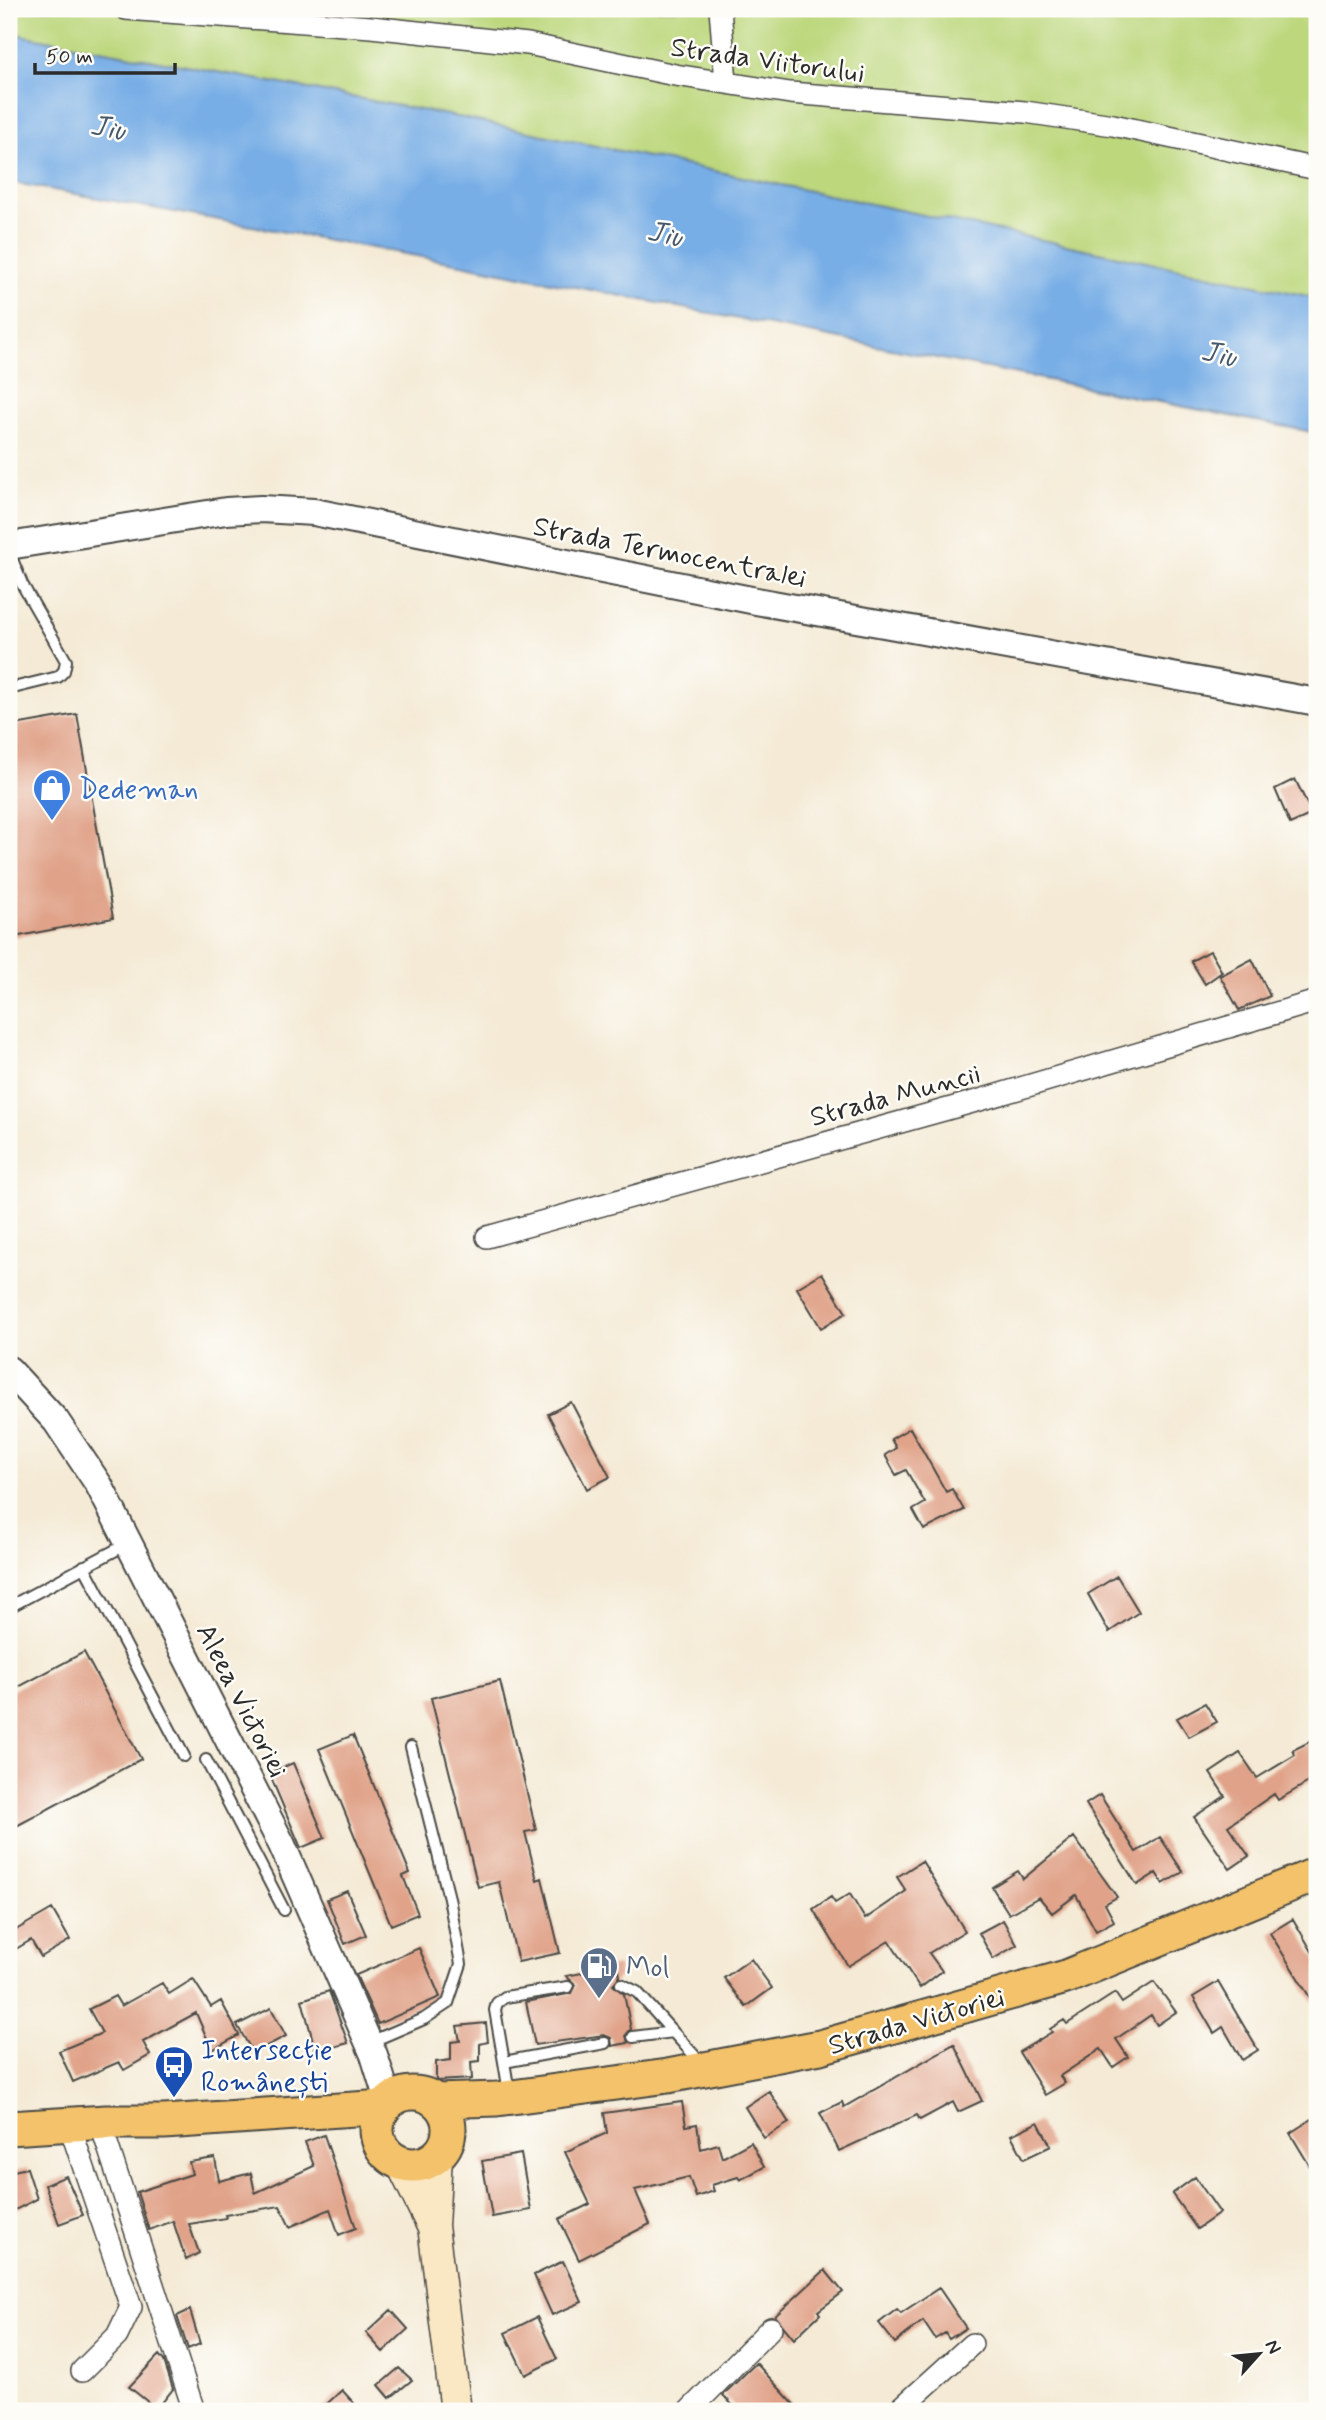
<svg xmlns="http://www.w3.org/2000/svg" width="1326" height="2420" font-family="Mynerve,sans-serif">
<style>
.green{fill:#bcd77c;stroke:#748154;stroke-width:2}
.water{fill:#78aee6;stroke:#526c88;stroke-width:2}
.building{fill:#e0a288}
.lines{fill:none;stroke-linecap:round;stroke-linejoin:round}
.service-casing{stroke:#494844;stroke-width:14}
.minor-casing{stroke:#494844;stroke-width:24}
.tertiary-casing{stroke:#494844;stroke-width:30}
.secondary-casing{stroke:#494844;stroke-width:33}
.primary-casing{stroke:#494844;stroke-width:37}
.service{stroke:#fff;stroke-width:10}
.minor{stroke:#fff;stroke-width:21}
.tertiary{stroke:#fff;stroke-width:26}
.secondary{stroke:#fae7c3;stroke-width:30}
.primary{stroke:#f3c26a;stroke-width:33}
.labels{text-anchor:middle;stroke-width:5;stroke-linejoin:round;paint-order:stroke}
.street-label{font-size:28px;fill:#2b2b2b;stroke:#fdfcf7}
.shop-label{font-size:28px;fill:#366cbe;stroke:#fdfcf7;text-anchor:start}
.service-label{font-size:28px;fill:#4e5e75;stroke:#fdfcf7;text-anchor:start}
.transit-label{font-size:28px;fill:#164399;stroke:#fdfcf7;text-anchor:start}
.water-label{font-size:30px;font-style:italic;fill:#46596c;stroke:#fdfcf7}
</style>
<rect width="100%" height="100%" fill="#fdfcf7"/>
<filter id="ink" filterUnits="userSpaceOnUse"><feTurbulence type="fractalNoise" baseFrequency=".0143" numOctaves="2"/><feDisplacementMap in="SourceGraphic" scale="14" xChannelSelector="R" yChannelSelector="G"/><feConvolveMatrix kernelMatrix="1 2 1 2 8 2 1 2 1" color-interpolation-filters="sRGB"/></filter>
<filter id="wash" filterUnits="userSpaceOnUse"><feTurbulence type="fractalNoise" baseFrequency=".00686" numOctaves="4" result="noise"/><feDisplacementMap in="SourceGraphic" scale="28" xChannelSelector="R" yChannelSelector="G"/><feGaussianBlur stdDeviation="1.57" result="paint"/><feColorMatrix in="noise" values="0 0 0 0 0 0 0 0 0 0 0 0 0 0 0 0 0 1.4 0 .05"/><feComposite in="paint" operator="in"/></filter>
<g filter="url(#wash)">
<rect width="100%" height="100%" fill="#f4ead5"/>
<path class="green" d="M 9,9 L 1317,9 L 1317,298 L 458,117 L 9,33 Z"/>
<path class="water" d="M 9,33 L 458,117 L 1317,298 L 1317,433 L 455,263 L 9,182 Z"/>
<g id="blocks">
<path class="building" d="M 77,714 L 113,918 L 9,938 L 9,726 Z
M 1295,779 L 1312,814 L 1290,824 L 1275,789 Z
M 1210,951 L 1222,972 L 1205,984 L 1191,961 Z
M 1252,959 L 1270,996 L 1239,1010 L 1220,976 Z
M 822,1273 L 846,1313 L 821,1328 L 797,1288 Z
M 571,1402 L 610,1477 L 587,1489 L 548,1414 Z
M 910,1428 L 946,1492 L 952,1489 L 964,1510 L 924,1530 L 913,1510 L 925,1503 L 906,1470 L 896,1475 L 885,1455 L 896,1448 L 891,1439 Z
M 1117,1576 L 1139,1612 L 1109,1632 L 1088,1594 Z
M 84,1652 L 141,1759 L 9,1830 L 9,1692 Z
M 500,1681 L 536,1830 L 525,1832 L 537,1880 L 542,1878 L 560,1953 L 518,1962 L 499,1882 L 478,1887 L 431,1698 Z
M 1205,1703 L 1217,1722 L 1189,1737 L 1177,1718 Z
M 353,1735 L 410,1873 L 403,1876 L 418,1914 L 391,1925 L 319,1749 Z
M 1317,1738 L 1317,1777 L 1278,1800 L 1274,1794 L 1228,1826 L 1249,1856 L 1230,1869 L 1194,1817 L 1225,1796 L 1210,1773 L 1240,1753 L 1257,1778 L 1295,1755 L 1293,1750 Z
M 293,1763 L 325,1838 L 301,1848 L 269,1773 Z
M 1100,1795 L 1136,1852 L 1160,1837 L 1183,1872 L 1163,1884 L 1156,1873 L 1137,1885 L 1086,1804 Z
M 1074,1837 L 1117,1897 L 1105,1904 L 1114,1921 L 1096,1931 L 1076,1895 L 1052,1913 L 1039,1897 L 1009,1914 L 992,1887 L 1018,1871 L 1023,1879 Z
M 922,1861 L 965,1931 L 929,1953 L 942,1971 L 920,1988 L 889,1941 L 848,1966 L 813,1909 L 831,1897 L 835,1903 L 850,1894 L 865,1919 L 906,1891 L 897,1877 Z
M 347,1891 L 366,1935 L 345,1944 L 327,1899 Z
M 52,1909 L 70,1940 L 41,1957 L 31,1940 L 9,1953 L 9,1934 Z
M 1293,1919 L 1317,1960 L 1317,2009 L 1270,1933 Z
M 1003,1920 L 1017,1945 L 993,1959 L 979,1933 Z
M 419,1948 L 440,1997 L 378,2024 L 356,1975 Z
M 751,1959 L 772,1988 L 746,2007 L 724,1978 Z
M 618,1966 L 620,1976 L 613,1985 L 624,1994 L 631,2029 L 626,2035 L 628,2043 L 612,2046 L 611,2038 L 604,2035 L 535,2045 L 526,2002 L 572,1993 L 576,1985 L 566,1976 Z
M 193,1979 L 211,2007 L 221,2001 L 239,2035 L 212,2050 L 196,2013 L 143,2042 L 150,2055 L 124,2070 L 119,2062 L 73,2082 L 59,2051 L 102,2033 L 89,2009 L 115,1996 L 121,2006 L 162,1983 L 169,1994 Z
M 1154,1982 L 1176,2012 L 1157,2025 L 1151,2015 L 1116,2039 L 1128,2057 L 1113,2067 L 1101,2049 L 1060,2076 L 1065,2083 L 1045,2095 L 1019,2052 L 1052,2032 L 1050,2029 L 1064,2020 L 1067,2024 L 1115,1993 L 1122,2003 Z
M 1218,1982 L 1258,2050 L 1242,2060 L 1223,2027 L 1214,2033 L 1193,1997 Z
M 329,1991 L 348,2043 L 316,2052 L 302,2000 Z
M 271,2008 L 286,2036 L 253,2053 L 237,2025 Z
M 486,2023 L 488,2042 L 480,2044 L 480,2061 L 471,2062 L 472,2079 L 436,2081 L 436,2062 L 451,2060 L 451,2042 L 460,2041 L 457,2026 Z
M 954,2044 L 982,2101 L 958,2112 L 953,2102 L 920,2120 L 917,2115 L 839,2151 L 820,2113 L 842,2102 L 844,2107 Z
M 769,2091 L 789,2123 L 764,2138 L 745,2107 Z
M 682,2102 L 686,2126 L 697,2124 L 701,2149 L 718,2144 L 722,2158 L 751,2142 L 764,2167 L 740,2180 L 738,2177 L 712,2185 L 714,2191 L 696,2197 L 689,2177 L 635,2190 L 650,2224 L 579,2260 L 559,2219 L 590,2204 L 565,2152 L 607,2133 L 604,2113 Z
M 1317,2116 L 1317,2178 L 1290,2133 Z
M 1038,2122 L 1051,2146 L 1024,2159 L 1011,2135 Z
M 324,2135 L 356,2228 L 339,2235 L 330,2209 L 290,2227 L 280,2206 L 225,2215 L 226,2218 L 189,2224 L 199,2253 L 186,2260 L 173,2221 L 149,2230 L 137,2192 L 192,2174 L 189,2162 L 215,2158 L 219,2181 L 251,2173 L 255,2193 L 314,2166 L 305,2142 Z
M 521,2154 L 531,2210 L 492,2217 L 482,2161 Z
M 27,2168 L 37,2199 L 9,2213 L 9,2172 Z
M 66,2176 L 83,2215 L 59,2224 L 45,2185 Z
M 1195,2177 L 1220,2213 L 1197,2229 L 1172,2194 Z
M 563,2261 L 582,2302 L 552,2315 L 534,2275 Z
M 825,2270 L 843,2292 L 818,2311 L 820,2314 L 794,2339 L 775,2316 Z
M 939,2288 L 966,2328 L 949,2339 L 945,2333 L 935,2339 L 923,2321 L 895,2343 L 879,2323 L 897,2309 L 901,2313 Z
M 190,2310 L 200,2344 L 188,2349 L 177,2316 Z
M 391,2310 L 408,2329 L 383,2352 L 366,2333 Z
M 537,2317 L 557,2359 L 525,2375 L 505,2333 Z
M 159,2355 L 164,2361 L 173,2389 L 157,2409 L 129,2387 Z
M 756,2363 L 800,2411 L 738,2411 L 723,2395 Z
M 399,2368 L 412,2380 L 390,2398 L 379,2385 Z
M 342,2390 L 361,2411 L 319,2411 Z"/>
</g>
</g>
<g filter="url(#ink)">
<use href="#blocks" fill-opacity="0" stroke="#494844" stroke-width="2"/>
<g class="lines">
<defs>
<path id="service" d="M 9,552 L 22,584 L 66,661 L 64,671 L 58,677 L 9,689
M 84,1566 L 184,1756
M 9,1607 L 127,1544
M 206,1760 L 284,1910
M 621,1984 L 637,1992 L 673,2032
M 633,2037 L 673,2032 L 703,2065
M 368,2043 L 424,2019 L 448,2003 L 461,1964 L 449,1898 L 411,1747
M 504,2062 L 495,2010 L 497,2003 L 505,1997 L 568,1987
M 509,2092 L 504,2062 L 605,2043"/>
<path id="minor" d="M 126,9 L 371,27 L 528,44 L 675,75 L 790,93 L 1025,112 L 1113,125 L 1317,169
M 720,9 L 726,82
M 487,1237 L 980,1100 L 1317,1001
M 100,2122 L 194,2411
M 69,2124 L 131,2307 L 117,2336 L 82,2371
M 689,2411 L 771,2328
M 898,2411 L 972,2344"/>
<path id="tertiary" d="M 9,546 L 226,511 L 261,509 L 314,512 L 756,601 L 1317,702
M 9,1370 L 56,1421 L 99,1485 L 282,1845 L 374,2055 L 389,2103"/>
<path id="secondary" d="M 437,2157 L 433,2226 L 456,2411
M 401,2163 L 432,2226"/>
<path id="primary" d="M377 2129a36 36 0 1 1 72 0a36 36 0 1 1-72 0Z
M 435,2101 L 497,2099 L 668,2076 L 820,2047 L 1066,1977 L 1317,1874
M 9,2128 L 106,2122 L 164,2122 L 384,2107"/>
</defs>
<use href="#service" class="service-casing"/>
<use href="#minor" class="minor-casing"/>
<use href="#tertiary" class="tertiary-casing"/>
<use href="#secondary" class="secondary-casing"/>
<use href="#primary" class="primary-casing"/>
<use href="#service" class="service"/>
<use href="#minor" class="minor"/>
<use href="#tertiary" class="tertiary"/>
<use href="#secondary" class="secondary"/>
<use href="#primary" class="primary"/>
</g>
</g>
<defs>
<symbol id="shop-pin" viewBox="-11 -11 22 30"><path d="M0 17L-7.5 6A9.5 9.5 0 1 1 7.5 6Z" fill="#3f7fe0" stroke="#fdfcf7"/><path d="M-5-2.5h2.3a2.7 3.5 0 0 1 5.4 0H5L5.5 6h-11ZM-1.5-2.5h3a1.5 2.3 0 0 0-3 0Z" fill="#fff"/></symbol>
<symbol id="fuel-pin" viewBox="-11 -11 22 30"><path d="M0 17L-7.5 6A9.5 9.5 0 1 1 7.5 6Z" fill="#5c6f8a" stroke="#fdfcf7"/><path d="M-5.5-6h7V0h2V4h1.3V-2.5L3-4.5l.8-.8L6-3V5H2.5V1h-1V6h-7ZM-4.2-4.7v3.2H.2V-4.7Z" fill="#fff"/></symbol>
<symbol id="bus-pin" viewBox="-11 -11 22 30"><path d="M0 17L-7.5 6A9.5 9.5 0 1 1 7.5 6Z" fill="#1a4fb4" stroke="#fdfcf7"/><path d="M-5-6H5V4H4V6H2V4H-2V6H-4V4H-5ZM-3.5-4V0h7V-4ZM-3.5 1.2v1.5H-2V1.2ZM2 1.2v1.5H3.5V1.2Z" fill="#fff"/></symbol>
</defs>
<g fill-rule="evenodd">
<use href="#shop-pin" x="30" y="766" width="44" height="60"/>
<use href="#fuel-pin" x="577" y="1944" width="44" height="60"/>
<use href="#bus-pin" x="152" y="2043" width="44" height="60"/>
</g>
<g class="labels">
<g class="street-label">
<text transform="translate(768 59) rotate(8)" y="10">Strada Viitorului</text>
<text transform="translate(670 551) rotate(11)" y="10">Strada Termocentralei</text>
<text transform="translate(895 1094) rotate(-15)" y="10">Strada Muncii</text>
<text transform="translate(243 1700) rotate(63)" y="10">Aleea Victoriei</text>
<text transform="translate(916 2020) rotate(-16)" y="10">Strada Victoriei</text>
</g>
<g class="shop-label">
<text x="79" y="798">Dedeman</text>
</g>
<g class="service-label">
<text x="626" y="1976">Mol</text>
</g>
<g class="transit-label">
<text x="201" y="2059">Intersecție<tspan x="201" dy="32">Românești</tspan></text>
</g>
<g class="water-label">
<text transform="translate(108 127) rotate(10)" y="10">Jiu</text>
<text transform="translate(665 233) rotate(12)" y="10">Jiu</text>
<text transform="translate(1219 353) rotate(12)" y="10">Jiu</text>
</g>
</g>
<rect width="1326" height="2420" fill="none" stroke="#fdfcf7" stroke-width="35"/>
<g transform="translate(1259 2354) rotate(63)" stroke="#fdfcf7" stroke-width="5" paint-order="stroke">
<path d="M0-5L12 26L0 18L-12 26Z" fill="#2b2b2b"/>
<text y="-10" font-size="19" font-weight="bold" text-anchor="middle" fill="#2b2b2b">N</text>
</g>
<path d="M35 63v10h140v-10" fill="none" stroke="#2b2b2b" stroke-width="3.5"/>
<text x="46" y="63" font-size="21" fill="#2b2b2b" stroke="#fdfcf7" stroke-width="5" paint-order="stroke">50 m</text>
</svg>
